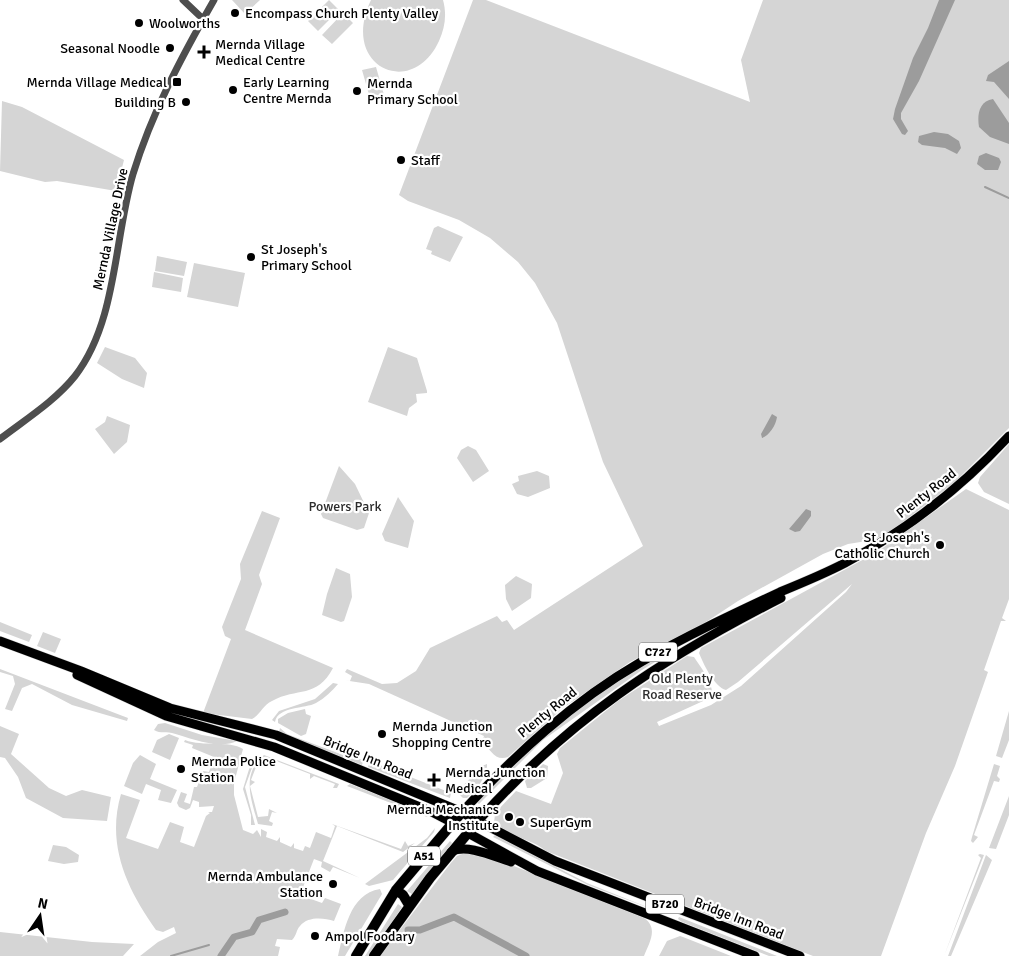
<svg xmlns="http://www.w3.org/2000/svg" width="1009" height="956" font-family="Signika,sans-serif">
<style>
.green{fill:#d5d5d5}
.water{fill:#9c9c9c}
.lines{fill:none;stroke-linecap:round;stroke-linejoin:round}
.stream{stroke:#9c9c9c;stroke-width:2}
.canal{stroke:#9c9c9c;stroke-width:7}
.major-casing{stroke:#dbdbdb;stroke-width:10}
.highway-casing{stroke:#dbdbdb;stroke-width:11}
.minor{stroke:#4e4e4e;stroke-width:7}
.major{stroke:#000;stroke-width:9}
.highway{stroke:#000;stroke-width:10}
.poi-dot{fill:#000;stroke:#fff;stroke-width:2}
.labels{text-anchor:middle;stroke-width:4.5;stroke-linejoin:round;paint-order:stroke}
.shield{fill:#fff;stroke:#4c4c4c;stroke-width:1}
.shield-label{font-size:12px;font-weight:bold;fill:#000}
.poi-label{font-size:14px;fill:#000;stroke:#fff;text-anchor:start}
.street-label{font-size:14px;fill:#000;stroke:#fff}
.park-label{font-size:14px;fill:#2c2c2c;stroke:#fff}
</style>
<rect width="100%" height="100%" fill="#fff"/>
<path class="green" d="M 232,0 L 260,0 L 245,14 Z
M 329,0 L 339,10 L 318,31 L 308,21 Z
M 371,0 L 443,0 C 447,14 445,28 439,41 C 412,100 339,67 371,0 Z
M 473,0 L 486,0 L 750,102 L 741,60 L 763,0 L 1009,0 L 1009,428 L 954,483 L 890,532 L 873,540 L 848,544 L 823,554 L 738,601 L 700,626 L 630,662 L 563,708 L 508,757 C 495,762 490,749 482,741 L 484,736 L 369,684 L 343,680 L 350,681 L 352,676 L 345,672 L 347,669 L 382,684 L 397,683 L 416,671 L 430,648 L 497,616 L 502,622 L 507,620 L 514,630 L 643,546 L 603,462 L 557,323 L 535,283 L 518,262 L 490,238 L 459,220 L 408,201 L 399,195 Z
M 343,13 L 353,23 L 332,44 L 322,35 Z
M 376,67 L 384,95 L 370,98 L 362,70 Z
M 2,101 L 22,107 L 124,160 L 116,191 L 57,181 L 45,182 L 0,171 Z
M 438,226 L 463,237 L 450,262 L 431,254 L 432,251 L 426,249 L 434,228 Z
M 157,256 L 187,262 L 184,276 L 155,271 Z
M 194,263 L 245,273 L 238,307 L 187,297 Z
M 154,272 L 183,278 L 181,292 L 152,287 Z
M 105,347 L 135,358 L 147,373 L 144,388 L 122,379 L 97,363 Z
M 388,347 L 417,358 L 427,391 L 427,393 L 416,394 L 417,402 L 409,408 L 407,416 L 368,402 Z
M 107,416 L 130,425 L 127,442 L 114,454 L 95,429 L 105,422 Z
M 1009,444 L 1009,504 L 984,492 L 978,483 L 980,477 Z
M 468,446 L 476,450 L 489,471 L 473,482 L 457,458 L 461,450 Z
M 339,466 L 355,484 L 369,513 L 364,528 L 357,530 L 323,518 L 321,514 Z
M 537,471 L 549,476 L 550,488 L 528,497 L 517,494 L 512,484 L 519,481 L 518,476 Z
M 966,489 L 1009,510 L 1009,599 L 1002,618 L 1006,621 L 1001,621 L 984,670 L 988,672 L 955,766 L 926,833 L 881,956 L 813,956 L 546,851 C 531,838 509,838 494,824 L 495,813 L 516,791 L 551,804 L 563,773 L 557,754 L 560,748 L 618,701 L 687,656 L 694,657 C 701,668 714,683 712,697 L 657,722 L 659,726 L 711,705 L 741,686 L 846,592 L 852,584 L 738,682 L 726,690 C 714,687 703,663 699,653 L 701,648 L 877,552 Z
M 398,497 L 414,521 L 408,548 L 385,541 L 382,534 Z
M 262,511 L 280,518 L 259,575 L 262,584 L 245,630 L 333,668 C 317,699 297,687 272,701 C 263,705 260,715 252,719 L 203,713 L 231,639 L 225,636 L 222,627 L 241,579 L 240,564 Z
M 336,568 L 350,574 L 352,597 L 344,621 L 341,622 L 322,615 L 327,594 Z
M 516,576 L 532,584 L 531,598 L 512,611 L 506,599 L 505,585 Z
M 0,622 L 32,635 L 29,642 L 0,631 Z
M 43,632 L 61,639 L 55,653 L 37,646 Z
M 677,646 L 678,648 L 642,670 L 543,740 L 479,804 L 476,802 L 552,728 L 612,684 Z
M 0,669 L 128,718 L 127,721 L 72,705 L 32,684 L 22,688 L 12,711 L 5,709 L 15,684 L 13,676 L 0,672 Z
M 333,683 L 338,684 C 332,691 325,698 316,703 C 305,709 278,706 275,722 L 272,720 L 279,711 L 315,699 Z
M 305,709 L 306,714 L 311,716 L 306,734 L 301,736 L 278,723 L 278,719 L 288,713 Z
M 1009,711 L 1009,740 L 1002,758 L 996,756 Z
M 165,723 L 202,735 L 237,741 C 219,750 190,738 172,733 C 166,731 161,734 154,730 L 158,724 Z
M 0,726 L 19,734 L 11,754 L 49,788 L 66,796 L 82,790 L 111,797 L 107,821 L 63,818 L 26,798 L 18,777 L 5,758 L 0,757 Z
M 280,728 L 287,734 L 354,759 L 364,759 L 362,765 L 279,732 Z
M 169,734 L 179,738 L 170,760 L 152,752 L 157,740 Z
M 185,740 C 203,747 229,740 243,749 L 234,783 L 234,795 L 243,830 L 253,834 L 257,830 L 261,837 L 261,829 L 267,832 L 266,837 L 277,841 L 280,837 L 280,842 L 291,847 L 294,843 L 294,848 L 303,851 L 305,846 L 310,848 L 316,832 L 331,838 L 335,826 L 332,824 L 401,849 L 405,841 L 408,846 L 415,843 L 403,852 L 337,826 L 323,861 L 360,878 L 333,867 L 330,872 L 321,867 L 322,862 L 314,859 L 300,895 L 322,903 L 325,898 L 341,904 L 334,921 C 324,918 308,916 300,926 C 296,930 297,935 292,940 L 277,939 L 275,946 L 280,947 L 278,956 L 140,956 L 158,942 L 176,933 L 174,927 L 163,932 L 156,930 C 127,889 106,845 121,794 L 140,800 L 126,838 L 158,849 L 170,822 L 184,827 L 180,842 L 194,847 L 206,816 L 210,813 L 208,812 L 212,812 L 214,806 L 199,807 L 199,802 L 193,800 L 190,808 L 186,810 L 179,807 L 177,803 L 181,792 L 187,794 L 184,802 L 190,804 L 194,787 L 197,787 L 203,771 L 209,772 L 214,757 L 192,748 L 193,745 L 184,742 Z
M 257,754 L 245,787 L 255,825 L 251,825 L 251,815 L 243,789 L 250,766 Z
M 140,755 L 156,764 L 150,779 L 177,790 L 171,803 L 158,800 L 161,790 L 146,784 L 142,794 L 124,786 L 133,763 Z
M 264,755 L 339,784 L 337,788 L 333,788 L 335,784 L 314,776 L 310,779 L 310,774 L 266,757 L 264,761 L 259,759 L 251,780 L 255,782 L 250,786 L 258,817 L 268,816 L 269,809 L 277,813 L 272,812 L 269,821 L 273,823 L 272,826 L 258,824 C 251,799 241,774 264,755 Z
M 370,761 L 451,793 L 450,798 L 368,767 Z
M 487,764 C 488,775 476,791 467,798 L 463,798 L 457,792 L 482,766 Z
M 543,764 L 548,766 L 547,778 L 531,788 L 527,788 L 525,781 Z
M 994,764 L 1000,766 L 997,776 L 1000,779 L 999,782 L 994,781 L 974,835 L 978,837 L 973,843 L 971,841 L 972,837 Z
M 350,784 L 428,815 L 427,817 L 347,786 Z
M 1009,796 L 1009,815 L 996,849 L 989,848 Z
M 435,828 L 434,832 L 393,880 L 369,886 L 365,884 L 427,838 Z
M 495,835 L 587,883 L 657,911 L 588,885 L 493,837 Z
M 450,841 L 452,843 L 412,894 L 407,891 Z
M 53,845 L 66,847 L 79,855 L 78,862 L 64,864 L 48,861 Z
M 465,853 L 509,864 L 644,918 C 659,928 649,943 644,956 L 380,956 L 450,864 L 457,856 Z
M 980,854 L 984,855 L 944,956 L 981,858 L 978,855 Z
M 986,855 L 992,860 L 951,956 L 948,956 Z
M 380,889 L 382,894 L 345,956 L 338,956 C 344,932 349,894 380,889 Z
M 398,904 L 402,907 L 374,950 L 369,956 L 365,956 Z
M 679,917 L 777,956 L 769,956 L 682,922 L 678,919 Z
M 0,932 L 92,942 L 134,944 L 123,956 L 0,956 Z
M 680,936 L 683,937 L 731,956 L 659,956 L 667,941 Z"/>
<path class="water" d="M 939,0 L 955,0 L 919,81 L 901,113 L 901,119 L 908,131 L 905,135 L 902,134 L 893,119 L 895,109 L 913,58 L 928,28 Z
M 1009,61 L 1009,99 L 994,82 L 986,81 L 988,75 Z
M 993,99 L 1009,123 L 1009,144 L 990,137 L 979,127 C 977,115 979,101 993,99 Z
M 934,132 L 948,134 L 959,141 L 961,148 L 957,154 L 945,148 L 922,145 L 918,142 L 919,136 Z
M 986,153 L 999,158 L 1001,162 L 998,170 L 985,170 L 977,164 L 979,156 Z
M 772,414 L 777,417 C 776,425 769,436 762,438 L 761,434 Z
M 806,509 L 811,511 L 811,516 L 800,531 L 795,532 L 789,529 Z"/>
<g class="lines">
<path class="stream" d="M 985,187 L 1009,198
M 171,956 L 209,945"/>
<path class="canal" d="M 408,930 L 420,930 L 454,917 L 526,956
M 221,956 L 234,937 L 252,932 L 259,920 L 285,912"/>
<defs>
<path id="major" d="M 781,598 C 661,659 568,720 478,821 L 555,861 L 800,956
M 0,641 L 81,671 L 170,708 L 276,735 L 462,812 C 516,754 572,702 641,662 C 686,636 733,614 780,592 C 802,583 824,574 845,563 C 907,530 962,487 1009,436
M 77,675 L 166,716 L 274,747 L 432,812 L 453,823
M 468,833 L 537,871 L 755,956
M 451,852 C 466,843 495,857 511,862"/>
<path id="highway" d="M 396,890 L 403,895 L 409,905
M 356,956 L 396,890 L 462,812 L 478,821 L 430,878 L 374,956"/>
</defs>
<use href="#major" class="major-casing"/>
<use href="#highway" class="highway-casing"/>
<path class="minor" d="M 183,0 L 203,19
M 0,439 C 26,419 55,401 75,376 C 117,322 114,239 133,174 C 152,112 182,56 214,0"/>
<use href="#major" class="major"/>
<use href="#highway" class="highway"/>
</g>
<g class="poi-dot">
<circle cx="235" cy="13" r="5"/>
<circle cx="139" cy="23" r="5"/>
<circle cx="170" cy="48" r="5"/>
<path d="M201.5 44.5h5v5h5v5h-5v5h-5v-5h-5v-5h5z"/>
<rect x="172" y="77" width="10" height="10" rx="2.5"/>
<circle cx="233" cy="90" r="5"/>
<circle cx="357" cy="91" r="5"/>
<circle cx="186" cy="102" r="5"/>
<circle cx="401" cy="160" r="5"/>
<circle cx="251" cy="257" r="5"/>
<circle cx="940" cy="545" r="5"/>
<circle cx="382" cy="734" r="5"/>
<circle cx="181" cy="769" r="5"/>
<path d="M431.5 772.5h5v5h5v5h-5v5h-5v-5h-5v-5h5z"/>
<circle cx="509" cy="817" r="5"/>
<circle cx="520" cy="822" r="5"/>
<circle cx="333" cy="884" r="5"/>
<circle cx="315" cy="936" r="5"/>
</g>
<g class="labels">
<g class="shield">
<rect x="639" y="642.5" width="38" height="19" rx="4"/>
<rect x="408" y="846.5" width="32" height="19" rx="4"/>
<rect x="646" y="894.5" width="38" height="19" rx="4"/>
</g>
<g class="shield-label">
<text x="658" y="656">C727</text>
<text x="424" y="860">A51</text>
<text x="665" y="908">B720</text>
</g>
<g class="poi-label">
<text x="245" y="18">Encompass Church Plenty Valley</text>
<text x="149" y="28">Woolworths</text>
<text x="215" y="49">Mernda Village<tspan x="215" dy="16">Medical Centre</tspan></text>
<text x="160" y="53" text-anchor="end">Seasonal Noodle</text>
<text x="167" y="87" text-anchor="end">Mernda Village Medical</text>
<text x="243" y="87">Early Learning<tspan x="243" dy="16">Centre Mernda</tspan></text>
<text x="367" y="88">Mernda<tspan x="367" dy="16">Primary School</tspan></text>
<text x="176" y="107" text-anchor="end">Building B</text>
<text x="411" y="165">Staff</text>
<text x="261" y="254">St Joseph's<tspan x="261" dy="16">Primary School</tspan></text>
<text x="930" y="542" text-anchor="end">St Joseph's<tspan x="930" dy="16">Catholic Church</tspan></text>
<text x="392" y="731">Mernda Junction<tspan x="392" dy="16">Shopping Centre</tspan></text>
<text x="191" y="766">Mernda Police<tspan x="191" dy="16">Station</tspan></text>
<text x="445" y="777">Mernda Junction<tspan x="445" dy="16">Medical</tspan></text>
<text x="499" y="814" text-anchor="end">Mernda Mechanics<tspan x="499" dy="16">Institute</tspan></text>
<text x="530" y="827">SuperGym</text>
<text x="323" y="881" text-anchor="end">Mernda Ambulance<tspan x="323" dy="16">Station</tspan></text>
<text x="325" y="941">Ampol Foodary</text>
</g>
<g class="street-label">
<text transform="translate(110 229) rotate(-78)" y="5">Mernda Village Drive</text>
<text transform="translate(926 493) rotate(-38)" y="5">Plenty Road</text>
<text transform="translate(547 712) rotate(-39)" y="5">Plenty Road</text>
<text transform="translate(368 757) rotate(22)" y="5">Bridge Inn Road</text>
<text transform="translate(739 918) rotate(21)" y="5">Bridge Inn Road</text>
</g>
<g class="park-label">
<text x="345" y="511">Powers Park</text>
<text x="682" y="683">Old Plenty<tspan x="682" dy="16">Road Reserve</tspan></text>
</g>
</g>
<g transform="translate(40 916) rotate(13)" stroke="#ffffff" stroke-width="4" paint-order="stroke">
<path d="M0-4L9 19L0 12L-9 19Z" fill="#000000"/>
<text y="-8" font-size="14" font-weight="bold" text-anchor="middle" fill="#000000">N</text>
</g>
</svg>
